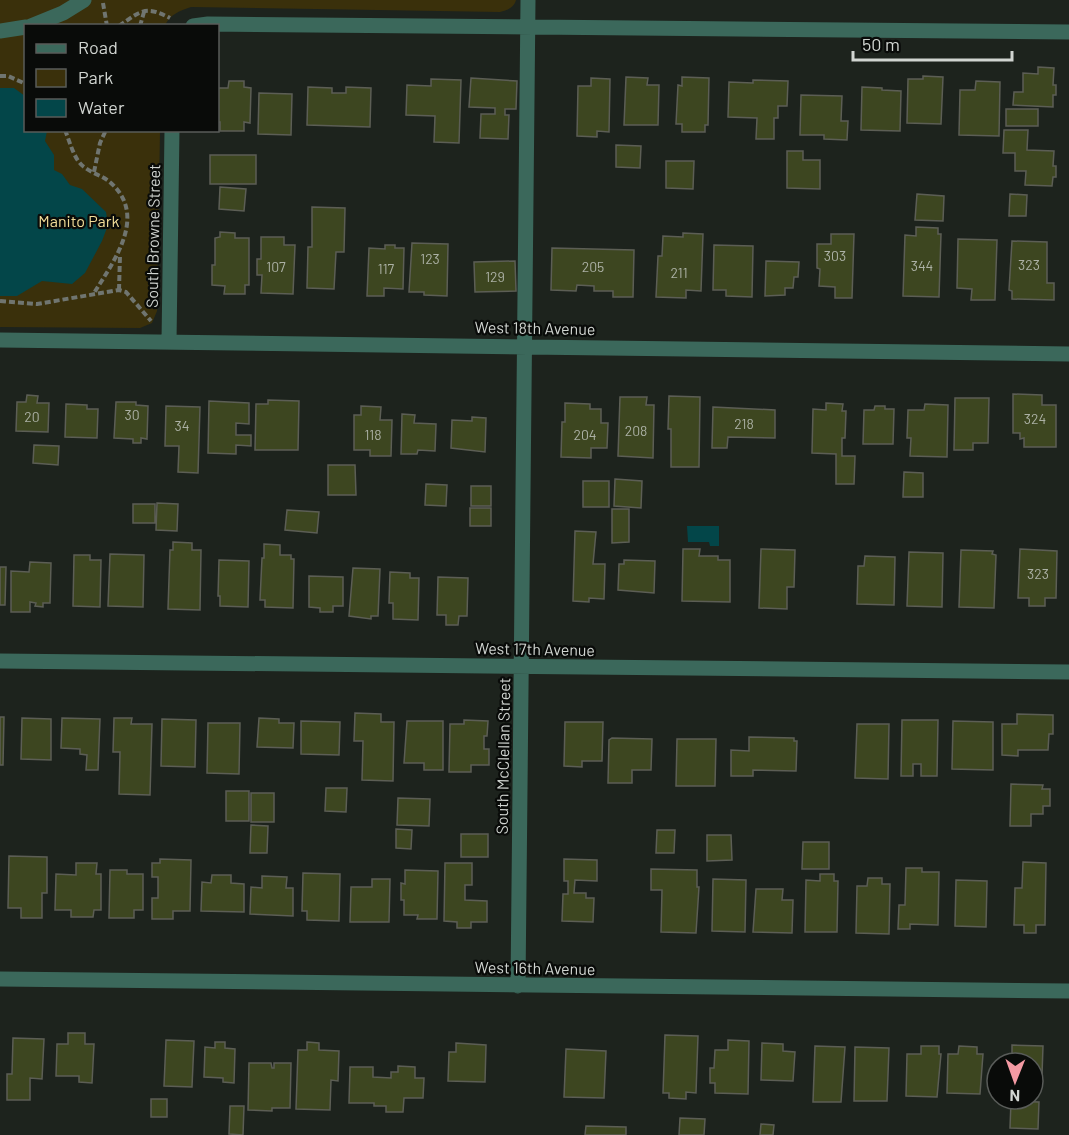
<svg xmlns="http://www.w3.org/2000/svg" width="1069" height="1135" font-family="Barlow,sans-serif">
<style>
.green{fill:#3a300b}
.water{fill:#034649}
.building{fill:#3d4620;stroke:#5c5e55;stroke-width:1.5}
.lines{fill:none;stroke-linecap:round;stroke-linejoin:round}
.path{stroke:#707570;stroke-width:4;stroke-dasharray:6 3;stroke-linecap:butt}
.minor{stroke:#3b685b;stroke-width:15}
.labels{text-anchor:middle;stroke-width:4.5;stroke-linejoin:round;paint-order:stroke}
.number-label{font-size:14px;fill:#acb1a5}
.park-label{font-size:16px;fill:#f2dd99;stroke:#090b09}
.street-label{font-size:16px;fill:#d1d5d1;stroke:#090b09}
</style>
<rect width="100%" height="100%" fill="#1d231d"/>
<path class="green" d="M 0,0 L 516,0 C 514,8 507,10 500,12 L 191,7 C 179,11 171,14 165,25 L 26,26 L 26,130 L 160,131 L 157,311 L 152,323 L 140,328 L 0,327 Z"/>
<path class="water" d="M 0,88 L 14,88 L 25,96 L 26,130 L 47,131 L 45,141 L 54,155 L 54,170 L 62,174 L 70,185 L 82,189 L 106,212 L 108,225 L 102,241 L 85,273 L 72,284 L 42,281 L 17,296 L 0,296 Z
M 687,526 L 719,526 L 719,546 L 710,546 L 709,542 L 688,542 Z"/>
<path class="building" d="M 1038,67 L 1054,68 L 1053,85 L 1056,85 L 1056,95 L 1053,95 L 1053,107 L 1013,105 L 1014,92 L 1023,92 L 1023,73 L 1038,74 Z
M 923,76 L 943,77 L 941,124 L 907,123 L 908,79 L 923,79 Z
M 626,77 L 648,78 L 647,85 L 659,85 L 658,125 L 624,125 Z
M 682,77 L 709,78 L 708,125 L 705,125 L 705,132 L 682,132 L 682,124 L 676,124 L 678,85 L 682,86 Z
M 471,78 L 517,81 L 516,109 L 505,109 L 505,115 L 509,115 L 508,139 L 480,138 L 481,114 L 495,114 L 495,108 L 469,107 Z
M 591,78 L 610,79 L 609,132 L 597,131 L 597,137 L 577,136 L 578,86 L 591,86 Z
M 431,79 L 461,80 L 459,143 L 434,142 L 435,116 L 406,115 L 407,85 L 431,86 Z
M 753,80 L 788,81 L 787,106 L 778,106 L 778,118 L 774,118 L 774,139 L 756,139 L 757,118 L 728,117 L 729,82 L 753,83 Z
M 229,81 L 244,81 L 244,87 L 251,88 L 250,123 L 244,122 L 244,131 L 220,131 L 220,122 L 218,122 L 218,88 L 228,88 Z
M 976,81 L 1000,82 L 999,136 L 959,135 L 960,90 L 975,90 Z
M 308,87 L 332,88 L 332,93 L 346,93 L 346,87 L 371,88 L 370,127 L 307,125 Z
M 862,87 L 882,88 L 882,90 L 901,91 L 900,131 L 861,130 Z
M 259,93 L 292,94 L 291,135 L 258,134 Z
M 801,95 L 842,96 L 841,121 L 848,121 L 847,140 L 824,139 L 824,135 L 800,135 Z
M 1006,109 L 1038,109 L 1038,126 L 1006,126 Z
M 1004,130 L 1028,130 L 1027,150 L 1054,151 L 1053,166 L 1056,166 L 1056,177 L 1053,177 L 1052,186 L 1025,185 L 1026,171 L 1015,171 L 1015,153 L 1003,153 Z
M 616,145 L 641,146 L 640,168 L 616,167 Z
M 787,151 L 803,151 L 803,160 L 820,160 L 820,189 L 787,188 Z
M 210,155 L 256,155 L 256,184 L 210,184 Z
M 666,161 L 694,161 L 693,189 L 666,188 Z
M 220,187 L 246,189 L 244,211 L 219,209 Z
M 917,194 L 944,196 L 943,221 L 915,220 Z
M 1010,194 L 1027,195 L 1026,216 L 1009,216 Z
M 312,207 L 345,208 L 344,252 L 336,252 L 334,289 L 307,288 L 308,247 L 312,247 Z
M 916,227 L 938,228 L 938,234 L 941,234 L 939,297 L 903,296 L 905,235 L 916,236 Z
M 220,232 L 235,233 L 235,238 L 249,238 L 249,285 L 245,285 L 245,294 L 224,294 L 225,286 L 212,285 L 212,265 L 215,265 L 215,238 L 220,237 Z
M 683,233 L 703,234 L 701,291 L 686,290 L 686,298 L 656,297 L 658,256 L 662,256 L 663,236 L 683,237 Z
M 831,234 L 854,234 L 852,298 L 835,298 L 835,287 L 819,286 L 820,269 L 817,268 L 817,244 L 831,244 Z
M 261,237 L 284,237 L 284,245 L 295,245 L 293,294 L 261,293 L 262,275 L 257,275 L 257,259 L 261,259 Z
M 958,239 L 997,240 L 995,300 L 971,300 L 972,289 L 957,288 Z
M 1012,241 L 1047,242 L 1047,283 L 1054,283 L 1054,300 L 1012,299 L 1012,291 L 1009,290 Z
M 412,243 L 448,244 L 447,296 L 424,295 L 424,292 L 409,292 Z
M 385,245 L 395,245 L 395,248 L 404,248 L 403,289 L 384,288 L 384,296 L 367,296 L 369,248 L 385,249 Z
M 714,245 L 753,246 L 752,297 L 726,296 L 726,290 L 713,290 Z
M 552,248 L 634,250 L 633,297 L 613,297 L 613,291 L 594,291 L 594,286 L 577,285 L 576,291 L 551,290 Z
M 515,261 L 516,291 L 475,292 L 474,262 Z
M 766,261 L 799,262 L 798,277 L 794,277 L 793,288 L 785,288 L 785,295 L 765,296 Z
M 1013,394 L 1042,395 L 1042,405 L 1056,405 L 1056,447 L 1024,447 L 1024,438 L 1020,439 L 1020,433 L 1013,433 Z
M 27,395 L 38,396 L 37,403 L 49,403 L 48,432 L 16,431 L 17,402 L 26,402 Z
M 669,396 L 700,397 L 699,467 L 671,467 L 671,429 L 668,429 Z
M 620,397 L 647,397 L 646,405 L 654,405 L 653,458 L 618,456 Z
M 955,398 L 989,398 L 988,443 L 973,443 L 973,450 L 954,450 Z
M 268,400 L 299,401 L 298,450 L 255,450 L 256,404 L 268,404 Z
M 209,401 L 249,403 L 249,424 L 236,423 L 236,435 L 251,435 L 251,446 L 236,445 L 236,454 L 208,453 Z
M 116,402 L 136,402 L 136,405 L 148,406 L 147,439 L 141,438 L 141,443 L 133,443 L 133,439 L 114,438 Z
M 565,403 L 590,404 L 590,409 L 601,409 L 601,423 L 608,423 L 607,448 L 591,448 L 591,458 L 561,457 L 562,422 L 565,422 Z
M 826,403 L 843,404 L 842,411 L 846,411 L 845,438 L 842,438 L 842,456 L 855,456 L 854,484 L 836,484 L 836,454 L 812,453 L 813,409 L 826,410 Z
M 66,404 L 87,405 L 87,409 L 98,409 L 97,438 L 65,437 Z
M 925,404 L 948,405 L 947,457 L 910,456 L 911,438 L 907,438 L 908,410 L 924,410 Z
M 166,406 L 200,407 L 198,473 L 178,472 L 179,446 L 165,446 Z
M 361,406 L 381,407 L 380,420 L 392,420 L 391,456 L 370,456 L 370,450 L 354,450 L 354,415 L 361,415 Z
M 875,406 L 885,406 L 885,409 L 894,409 L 893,444 L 863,444 L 864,410 L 874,410 Z
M 713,407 L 775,410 L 775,438 L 728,437 L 727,448 L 712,448 Z
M 402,414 L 415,415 L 414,423 L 436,424 L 435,451 L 418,450 L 417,454 L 401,454 Z
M 472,417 L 486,418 L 485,452 L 451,448 L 452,420 L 472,421 Z
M 34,445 L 59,446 L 58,465 L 33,463 Z
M 328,465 L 355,465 L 356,495 L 328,495 Z
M 904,472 L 923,473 L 923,497 L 903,497 Z
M 615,479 L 642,481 L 641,508 L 614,506 Z
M 583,481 L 609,481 L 609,507 L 583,507 Z
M 426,484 L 447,485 L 446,506 L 425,505 Z
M 471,486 L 491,486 L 491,506 L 471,506 Z
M 157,503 L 178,504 L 177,531 L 156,530 Z
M 133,504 L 155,504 L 155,523 L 133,523 Z
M 470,508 L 491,508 L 491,526 L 470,526 Z
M 612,509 L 629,509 L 629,542 L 612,543 Z
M 287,510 L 319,512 L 317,533 L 285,530 Z
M 575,531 L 596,532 L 593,564 L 605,564 L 604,599 L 589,598 L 589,602 L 573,601 Z
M 173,542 L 192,543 L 192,550 L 201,550 L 200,610 L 168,609 L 170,550 L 173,550 Z
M 264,544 L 280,545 L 280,555 L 291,555 L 291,559 L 294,559 L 293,608 L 265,607 L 265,600 L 260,600 L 262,558 L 264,558 Z
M 683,549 L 700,549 L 699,556 L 718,556 L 718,560 L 730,560 L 730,602 L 682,601 Z
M 761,549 L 795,550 L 794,587 L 787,587 L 787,609 L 759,608 Z
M 1020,549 L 1057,551 L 1056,598 L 1045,598 L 1045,606 L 1029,606 L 1029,598 L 1018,598 Z
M 961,550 L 993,551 L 992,554 L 996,555 L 994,608 L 959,607 Z
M 909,552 L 943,553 L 942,607 L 907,606 Z
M 110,554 L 144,555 L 143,607 L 108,606 Z
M 74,555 L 90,555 L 90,560 L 101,560 L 100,607 L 73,606 Z
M 865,556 L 895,557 L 894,605 L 857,604 L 858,566 L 864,566 Z
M 219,560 L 249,561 L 248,607 L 220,606 L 220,596 L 218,596 Z
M 624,560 L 655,561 L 654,593 L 618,590 L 619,564 L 624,564 Z
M 30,562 L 51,563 L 50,603 L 43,603 L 43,607 L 35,606 L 36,603 L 30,602 L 30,612 L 11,612 L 11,571 L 29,572 Z
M 0,567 L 6,567 L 5,605 L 0,605 Z
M 353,568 L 380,569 L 378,616 L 371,616 L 371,619 L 349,616 Z
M 390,572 L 410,573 L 410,578 L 419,578 L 418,620 L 393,619 L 393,603 L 389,603 Z
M 309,576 L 343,577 L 343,606 L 333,606 L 333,612 L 320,612 L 320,608 L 309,607 Z
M 438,577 L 468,578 L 467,616 L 459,616 L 458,625 L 446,625 L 446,615 L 437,615 Z
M 355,713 L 381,714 L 381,722 L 394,722 L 393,781 L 362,780 L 363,741 L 354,741 Z
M 1017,714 L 1053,715 L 1053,734 L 1049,734 L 1048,750 L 1018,750 L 1018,756 L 1002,755 L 1002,724 L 1017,724 Z
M 0,717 L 4,717 L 3,765 L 0,765 Z
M 22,718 L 51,719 L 51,760 L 21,759 Z
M 62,718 L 100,719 L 98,770 L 86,770 L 87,755 L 80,754 L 80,749 L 61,748 Z
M 114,718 L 132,718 L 131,724 L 152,724 L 150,795 L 119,794 L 120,752 L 113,752 Z
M 259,718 L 279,719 L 279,723 L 294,723 L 293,748 L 257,747 Z
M 162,719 L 196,720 L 195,767 L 161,766 Z
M 464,720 L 488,721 L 487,736 L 484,736 L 484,749 L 489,749 L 489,765 L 471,765 L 471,772 L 449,772 L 450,724 L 464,724 Z
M 902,720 L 938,720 L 937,776 L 921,776 L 921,764 L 913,764 L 913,776 L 901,776 Z
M 301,721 L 340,722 L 339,755 L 301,754 Z
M 407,721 L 443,721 L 443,770 L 424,770 L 424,763 L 404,763 Z
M 953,721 L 993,722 L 993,770 L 952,769 Z
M 565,722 L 603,722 L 602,761 L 582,761 L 582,767 L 564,766 Z
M 208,723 L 240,723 L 239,774 L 207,773 Z
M 857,724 L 889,724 L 888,779 L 855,778 Z
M 749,737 L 794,738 L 794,741 L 797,741 L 796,771 L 753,770 L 753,776 L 731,776 L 731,750 L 749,751 Z
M 612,738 L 652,739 L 651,770 L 632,770 L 632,783 L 608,783 L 609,740 Z
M 677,739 L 716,739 L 715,786 L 676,786 Z
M 1011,784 L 1043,785 L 1042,789 L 1050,789 L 1050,806 L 1043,806 L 1043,814 L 1031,814 L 1031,826 L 1010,826 Z
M 326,788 L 347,788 L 346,812 L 325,811 Z
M 226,791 L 249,791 L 249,821 L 226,821 Z
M 251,793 L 274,793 L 274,822 L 251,822 Z
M 398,798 L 430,799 L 429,826 L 397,825 Z
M 251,825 L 268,826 L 267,853 L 250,853 Z
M 396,829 L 412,830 L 411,849 L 396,848 Z
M 657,830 L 675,830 L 674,853 L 656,853 Z
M 461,834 L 488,834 L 488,857 L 461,857 Z
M 707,835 L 731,835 L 732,860 L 707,861 Z
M 803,842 L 829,842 L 829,869 L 802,869 Z
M 9,856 L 47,857 L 47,893 L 42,893 L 42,918 L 21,918 L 21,908 L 8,908 Z
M 160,859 L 191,860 L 190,911 L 173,911 L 173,919 L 152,919 L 152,898 L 158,898 L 158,877 L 152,877 L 152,863 L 160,863 Z
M 564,859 L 597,860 L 597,881 L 575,880 L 574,893 L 586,893 L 586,898 L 594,898 L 593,922 L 562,921 L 563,894 L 568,894 L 568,881 L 564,881 Z
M 1023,862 L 1046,863 L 1045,925 L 1036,925 L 1036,933 L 1024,933 L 1024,925 L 1014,925 L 1015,888 L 1022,888 Z
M 76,863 L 97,863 L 96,874 L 101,874 L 101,910 L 94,910 L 93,917 L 71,917 L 71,910 L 55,910 L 56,874 L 76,875 Z
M 445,863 L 472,863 L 472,885 L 465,885 L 465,900 L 487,901 L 487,922 L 471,922 L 471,928 L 457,928 L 457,922 L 444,921 Z
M 906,868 L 922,868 L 922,872 L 939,872 L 938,925 L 910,924 L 910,929 L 898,929 L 899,905 L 905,905 Z
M 651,869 L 697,870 L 697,887 L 699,887 L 696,933 L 661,932 L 662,890 L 651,890 Z
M 110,870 L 127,870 L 127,874 L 143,874 L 143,910 L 134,910 L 134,918 L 109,918 Z
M 405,870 L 438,871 L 437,919 L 417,919 L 418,915 L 404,915 L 404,900 L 401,900 L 401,883 L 405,884 Z
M 303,873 L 340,874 L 339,921 L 307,920 L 307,911 L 302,911 Z
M 820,874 L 834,874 L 834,881 L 838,881 L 837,932 L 805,932 L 806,880 L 820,881 Z
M 212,875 L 231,875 L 231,883 L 244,884 L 244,912 L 201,911 L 202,882 L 211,883 Z
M 262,876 L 287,877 L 286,888 L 293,888 L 293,916 L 250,914 L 251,887 L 262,888 Z
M 868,878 L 882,878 L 882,884 L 890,884 L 889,934 L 856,933 L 857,886 L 867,886 Z
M 372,879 L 390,879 L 389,922 L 350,922 L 351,887 L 372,887 Z
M 713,879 L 746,880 L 745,932 L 712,931 Z
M 956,880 L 987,881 L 986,927 L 955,926 Z
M 756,889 L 783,889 L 782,900 L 793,900 L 792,933 L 753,932 Z
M 68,1033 L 85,1033 L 85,1044 L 94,1044 L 92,1083 L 79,1082 L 79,1076 L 56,1076 L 57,1044 L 68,1044 Z
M 665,1035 L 698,1036 L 696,1093 L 686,1092 L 686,1099 L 669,1098 L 669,1093 L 663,1093 Z
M 13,1038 L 44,1039 L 42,1079 L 30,1078 L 30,1100 L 7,1100 L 7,1074 L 12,1074 Z
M 166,1040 L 194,1041 L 192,1087 L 164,1086 Z
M 728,1040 L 749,1041 L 748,1094 L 715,1093 L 715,1083 L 710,1083 L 710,1068 L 714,1068 L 715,1050 L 728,1050 Z
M 215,1042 L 225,1042 L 225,1048 L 235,1049 L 234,1083 L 223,1082 L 223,1078 L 204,1077 L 205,1047 L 215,1048 Z
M 307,1042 L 319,1043 L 319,1050 L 339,1051 L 338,1081 L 331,1080 L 330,1110 L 296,1109 L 298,1050 L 307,1050 Z
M 456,1043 L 486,1045 L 485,1082 L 448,1081 L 449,1052 L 456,1052 Z
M 762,1043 L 783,1044 L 783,1051 L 795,1052 L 793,1081 L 761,1080 Z
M 1012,1045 L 1043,1046 L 1042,1075 L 1033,1075 L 1033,1063 L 997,1063 L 1012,1063 Z
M 815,1046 L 845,1047 L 841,1102 L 813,1102 Z
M 921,1046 L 939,1046 L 939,1054 L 941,1054 L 937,1097 L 906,1096 L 907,1054 L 921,1054 Z
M 959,1046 L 977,1047 L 977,1054 L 983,1054 L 980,1094 L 947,1093 L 948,1054 L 958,1054 Z
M 855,1047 L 889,1048 L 887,1101 L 854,1101 Z
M 566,1049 L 606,1051 L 604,1098 L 564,1097 Z
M 249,1063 L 271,1063 L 272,1068 L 274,1068 L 274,1063 L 291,1063 L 290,1108 L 272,1108 L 272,1111 L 248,1110 Z
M 398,1066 L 415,1067 L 415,1078 L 424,1078 L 423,1098 L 404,1098 L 403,1112 L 386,1112 L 386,1106 L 374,1106 L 374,1103 L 349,1103 L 350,1067 L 373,1067 L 373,1077 L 391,1078 L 391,1072 L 398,1072 Z
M 151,1099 L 167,1099 L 167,1117 L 151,1117 Z
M 1011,1101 L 1039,1102 L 1038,1129 L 1010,1128 Z
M 230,1106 L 244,1106 L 243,1135 L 229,1134 Z
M 680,1118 L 705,1119 L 704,1135 L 679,1135 Z
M 761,1124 L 774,1125 L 773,1135 L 760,1135 Z
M 586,1126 L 626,1127 L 626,1135 L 585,1135 Z"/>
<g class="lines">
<path class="path" d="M 103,3 L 107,26
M 119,26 C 141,11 145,5 170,18
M 140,26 L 144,12
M 0,76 L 8,76 L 26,84
M 65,130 C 70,142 74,160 84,167 C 93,174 104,176 112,184 C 147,217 114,261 94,293
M 94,172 L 100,143 L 106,130
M 119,290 L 120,255
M 0,301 L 37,304 L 119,290 L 126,292 L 151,321"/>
<path class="minor" d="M 31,26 L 63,13 L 84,0
M 193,26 L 208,24 L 1069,32
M 0,31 L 26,27
M 0,340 L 1069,354
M 169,342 L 172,130
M 0,661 L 1069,672
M 0,979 L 1069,991
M 518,986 L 528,0"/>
</g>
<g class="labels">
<g class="number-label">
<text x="835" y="261">303</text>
<text x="430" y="264">123</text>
<text x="1029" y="270">323</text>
<text x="922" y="271">344</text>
<text x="276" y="272">107</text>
<text x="593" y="272">205</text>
<text x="386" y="274">117</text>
<text x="679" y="278">211</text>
<text x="495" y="282">129</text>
<text x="132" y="420">30</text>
<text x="32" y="422">20</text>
<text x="1035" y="424">324</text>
<text x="744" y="429">218</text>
<text x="182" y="431">34</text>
<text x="636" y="436">208</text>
<text x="373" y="440">118</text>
<text x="585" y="440">204</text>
<text x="1038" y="579">323</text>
</g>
<g class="park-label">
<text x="79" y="227">Manito Park</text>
</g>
<g class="street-label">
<text transform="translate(153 236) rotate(-89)" y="6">South Browne Street</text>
<text transform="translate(535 328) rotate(1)" y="6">West 18th Avenue</text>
<text transform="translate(535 649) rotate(1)" y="6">West 17th Avenue</text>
<text transform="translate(503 756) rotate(-89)" y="6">South McClellan Street</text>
<text transform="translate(535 968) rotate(1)" y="6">West 16th Avenue</text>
</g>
</g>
<rect x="24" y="24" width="195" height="108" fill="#090b09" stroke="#595c59" stroke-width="1.5"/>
<rect x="36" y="44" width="30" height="9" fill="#3b685b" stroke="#595c59" stroke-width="1.5"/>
<text x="78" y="54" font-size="18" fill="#d1d5d1">Road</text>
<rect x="36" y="69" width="30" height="18" fill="#3a300b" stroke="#595c59" stroke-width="1.5"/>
<text x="78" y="84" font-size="18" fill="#d1d5d1">Park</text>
<rect x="36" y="99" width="30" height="18" fill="#034649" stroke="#595c59" stroke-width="1.5"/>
<text x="78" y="114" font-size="18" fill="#d1d5d1">Water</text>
<g transform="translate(1015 1081) rotate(181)"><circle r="28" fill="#090b09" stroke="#595c59" stroke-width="1.5"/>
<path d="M0-4.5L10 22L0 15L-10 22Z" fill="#f49aa3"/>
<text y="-9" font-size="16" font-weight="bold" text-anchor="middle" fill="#d1d5d1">N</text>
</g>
<path d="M853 51v9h159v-9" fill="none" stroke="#d1d5d1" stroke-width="3"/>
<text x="862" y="51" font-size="18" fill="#d1d5d1" stroke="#090b09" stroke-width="4.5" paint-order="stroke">50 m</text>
</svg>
